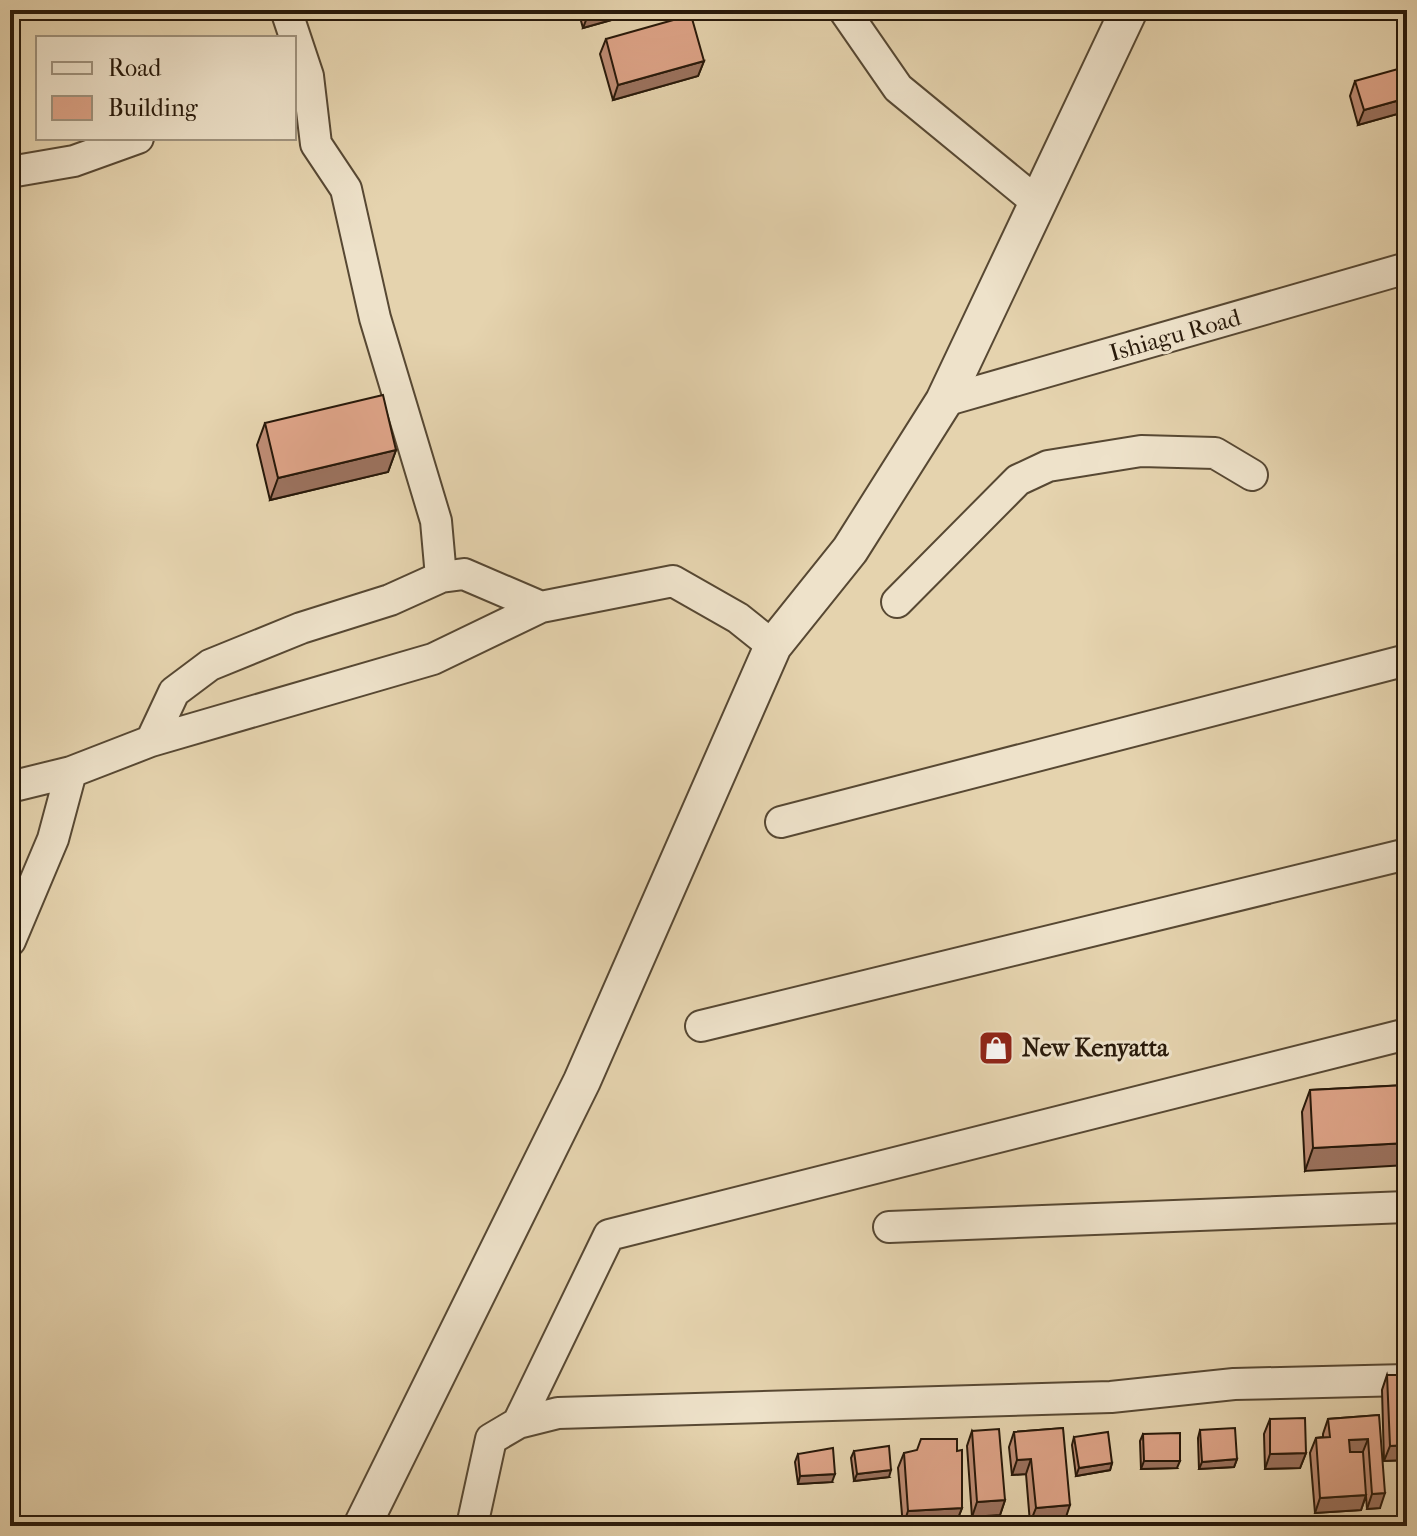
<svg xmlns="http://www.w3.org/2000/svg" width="1417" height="1536" font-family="'IM FELL French Canon',serif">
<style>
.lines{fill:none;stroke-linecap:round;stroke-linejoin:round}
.minor-casing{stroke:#574833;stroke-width:34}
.tertiary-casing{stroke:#574833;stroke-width:40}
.minor{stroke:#eee2ca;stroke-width:30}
.tertiary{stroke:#eee2ca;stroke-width:36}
.wall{fill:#be8c74;stroke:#28190a;stroke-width:2}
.shaded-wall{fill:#9b725e;stroke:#28190a;stroke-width:2}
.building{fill:#dda387;stroke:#28190a;stroke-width:2}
.labels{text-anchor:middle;stroke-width:6;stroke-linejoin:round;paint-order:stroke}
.street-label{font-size:24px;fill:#28190a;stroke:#eee2ca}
.poi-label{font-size:24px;font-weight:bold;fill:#28190a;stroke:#eee2ca;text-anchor:start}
</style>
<rect width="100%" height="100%" fill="#e5d3ae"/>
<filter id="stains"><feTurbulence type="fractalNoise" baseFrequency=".0025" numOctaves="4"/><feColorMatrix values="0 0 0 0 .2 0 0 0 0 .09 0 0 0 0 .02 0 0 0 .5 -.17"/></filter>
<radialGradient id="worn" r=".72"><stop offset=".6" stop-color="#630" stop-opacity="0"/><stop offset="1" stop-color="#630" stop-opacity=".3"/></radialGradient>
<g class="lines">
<defs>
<path id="minor" d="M 286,10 L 308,76
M 844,10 L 898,88 L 1038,203
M 10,172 L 74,161 L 138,138
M 944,401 L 1407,268
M 441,577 L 464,574 L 541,607
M 897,602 L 1018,480 L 1048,466 L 1141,451 L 1215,453 L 1252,475
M 151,741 L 174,692 L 210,665 L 301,628 L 390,600 L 441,577 L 436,521 L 375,318 L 346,189 L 316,144 L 308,76 L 294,81
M 10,787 L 71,772 L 151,741 L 433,659 L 541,607 L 673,581 L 738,618 L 773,646
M 781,822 L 1407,660
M 10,941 L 53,839 L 71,772
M 701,1026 L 1407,854
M 889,1227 L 1407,1207
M 518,1423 L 609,1235 L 1407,1034
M 472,1526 L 491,1439 L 518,1423 L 558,1413 L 1111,1397 L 1234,1384 L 1407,1380"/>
<path id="tertiary" d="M 362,1526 L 582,1081 L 773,646 L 850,550 L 944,401 L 1129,10"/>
</defs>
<use href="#minor" class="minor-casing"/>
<use href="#tertiary" class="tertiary-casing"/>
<use href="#minor" class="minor"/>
<use href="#tertiary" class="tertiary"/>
</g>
<path class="wall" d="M 578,10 L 647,10 L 583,28 Z
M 606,39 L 704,61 L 698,76 L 613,100 L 600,54 Z
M 1355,81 L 1407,98 L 1401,113 L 1358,125 L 1350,96 Z
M 265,423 L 396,450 L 388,472 L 270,500 L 257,445 Z
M 1407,1085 L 1305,1171 L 1302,1112 L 1310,1090 Z
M 1387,1375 L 1407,1460 L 1384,1461 L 1382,1390 Z
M 1379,1415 L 1380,1508 L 1367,1509 L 1366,1496 L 1361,1510 L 1315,1513 L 1310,1453 L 1316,1438 L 1323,1437 L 1323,1434 L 1328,1419 Z
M 1270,1419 L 1306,1453 L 1300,1468 L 1265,1469 L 1264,1434 Z
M 1063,1428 L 1065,1520 L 1030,1523 L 1026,1474 L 1012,1475 L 1009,1447 L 1014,1432 Z
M 1200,1430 L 1237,1459 L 1234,1467 L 1199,1469 L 1198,1438 Z
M 972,1431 L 1005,1500 L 1000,1515 L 972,1517 L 967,1446 Z
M 1143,1434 L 1177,1468 L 1141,1469 L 1140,1441 Z
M 1074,1437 L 1112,1463 L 1110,1470 L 1076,1476 L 1072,1445 Z
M 854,1451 L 889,1477 L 854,1481 L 851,1458 Z
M 957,1451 L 962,1508 L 956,1523 L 903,1526 L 898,1468 L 904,1453 Z
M 798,1454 L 832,1482 L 798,1484 L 795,1462 Z"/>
<path class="shaded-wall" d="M 590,10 L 647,10 L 583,28 Z
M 704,61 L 698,76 L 613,100 L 618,85 Z
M 1407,98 L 1401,113 L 1358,125 L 1364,110 Z
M 396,450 L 388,472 L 270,500 L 278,478 Z
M 1407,1143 L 1407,1165 L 1305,1171 L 1313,1148 Z
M 1368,1439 L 1362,1454 L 1344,1455 L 1349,1440 Z
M 1407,1445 L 1407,1460 L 1384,1461 L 1390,1446 Z
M 1306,1453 L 1300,1468 L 1265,1469 L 1270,1454 Z
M 1031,1459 L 1026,1474 L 1012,1475 L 1017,1460 Z
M 1237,1459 L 1234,1467 L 1199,1469 L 1202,1462 Z
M 1144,1461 L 1180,1461 L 1177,1468 L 1141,1469 Z
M 1112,1463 L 1110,1470 L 1076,1476 L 1079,1468 Z
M 891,1470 L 889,1477 L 854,1481 L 857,1474 Z
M 835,1474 L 832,1482 L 798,1484 L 800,1476 Z
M 1385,1493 L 1380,1508 L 1367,1509 L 1372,1494 Z
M 1366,1495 L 1361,1510 L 1315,1513 L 1320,1498 Z
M 1005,1500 L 1000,1515 L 972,1517 L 977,1502 Z
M 1070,1505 L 1065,1520 L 1030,1523 L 1036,1508 Z
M 962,1508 L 956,1523 L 903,1526 L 908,1511 Z"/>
<path class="building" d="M 691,15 L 704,61 L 618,85 L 606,39 Z
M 1398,69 L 1407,98 L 1364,110 L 1355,81 Z
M 383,395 L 396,450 L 278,478 L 265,423 Z
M 1407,1085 L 1407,1143 L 1313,1148 L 1310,1090 Z
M 1387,1375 L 1407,1375 L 1407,1445 L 1390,1446 Z
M 1379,1415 L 1385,1493 L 1372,1494 L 1368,1439 L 1349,1440 L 1350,1452 L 1363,1452 L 1366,1495 L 1320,1498 L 1316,1438 L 1330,1437 L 1328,1419 Z
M 1305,1418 L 1306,1453 L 1270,1454 L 1270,1419 Z
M 1063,1428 L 1070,1505 L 1036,1508 L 1031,1459 L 1017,1460 L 1014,1432 Z
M 1235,1428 L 1237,1459 L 1202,1462 L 1200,1430 Z
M 999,1429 L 1005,1500 L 977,1502 L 972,1431 Z
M 1108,1432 L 1112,1463 L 1079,1468 L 1074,1437 Z
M 1180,1433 L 1180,1461 L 1144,1461 L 1143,1434 Z
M 921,1439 L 957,1439 L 957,1451 L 962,1450 L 962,1508 L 908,1511 L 904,1453 L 917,1450 Z
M 889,1446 L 891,1470 L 857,1474 L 854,1451 Z
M 833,1448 L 835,1474 L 800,1476 L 798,1454 Z"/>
<defs>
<symbol id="shop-square" viewBox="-11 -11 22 22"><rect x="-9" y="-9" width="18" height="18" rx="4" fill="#8f2418" stroke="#eee2ca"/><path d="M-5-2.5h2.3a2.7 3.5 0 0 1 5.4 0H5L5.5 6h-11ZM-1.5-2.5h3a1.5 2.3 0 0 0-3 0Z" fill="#fff"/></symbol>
</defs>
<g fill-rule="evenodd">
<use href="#shop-square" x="976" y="1028" width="40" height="40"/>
</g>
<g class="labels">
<g class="street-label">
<text transform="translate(1175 335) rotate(-16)" y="8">Ishiagu Road</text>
</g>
<g class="poi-label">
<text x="1022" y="1056">New Kenyatta</text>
</g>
</g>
<rect width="1417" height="1536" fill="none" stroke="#e5d3ae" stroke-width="40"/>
<rect x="12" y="12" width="1393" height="1512" fill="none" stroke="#28190a" stroke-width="4"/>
<rect x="20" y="20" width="1377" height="1496" fill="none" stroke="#28190a" stroke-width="2"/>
<rect x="36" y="36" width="260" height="104" fill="#eee2ca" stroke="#9f927d" stroke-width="2"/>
<rect x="52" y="62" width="40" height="12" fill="#eee2ca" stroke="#9f927d" stroke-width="2"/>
<text x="108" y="76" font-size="24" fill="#28190a">Road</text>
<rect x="52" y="96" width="40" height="24" fill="#dda387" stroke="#9f927d" stroke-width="2"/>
<text x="108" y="116" font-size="24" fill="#28190a">Building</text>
<rect width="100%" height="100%" filter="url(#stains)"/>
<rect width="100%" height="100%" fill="url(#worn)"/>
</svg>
